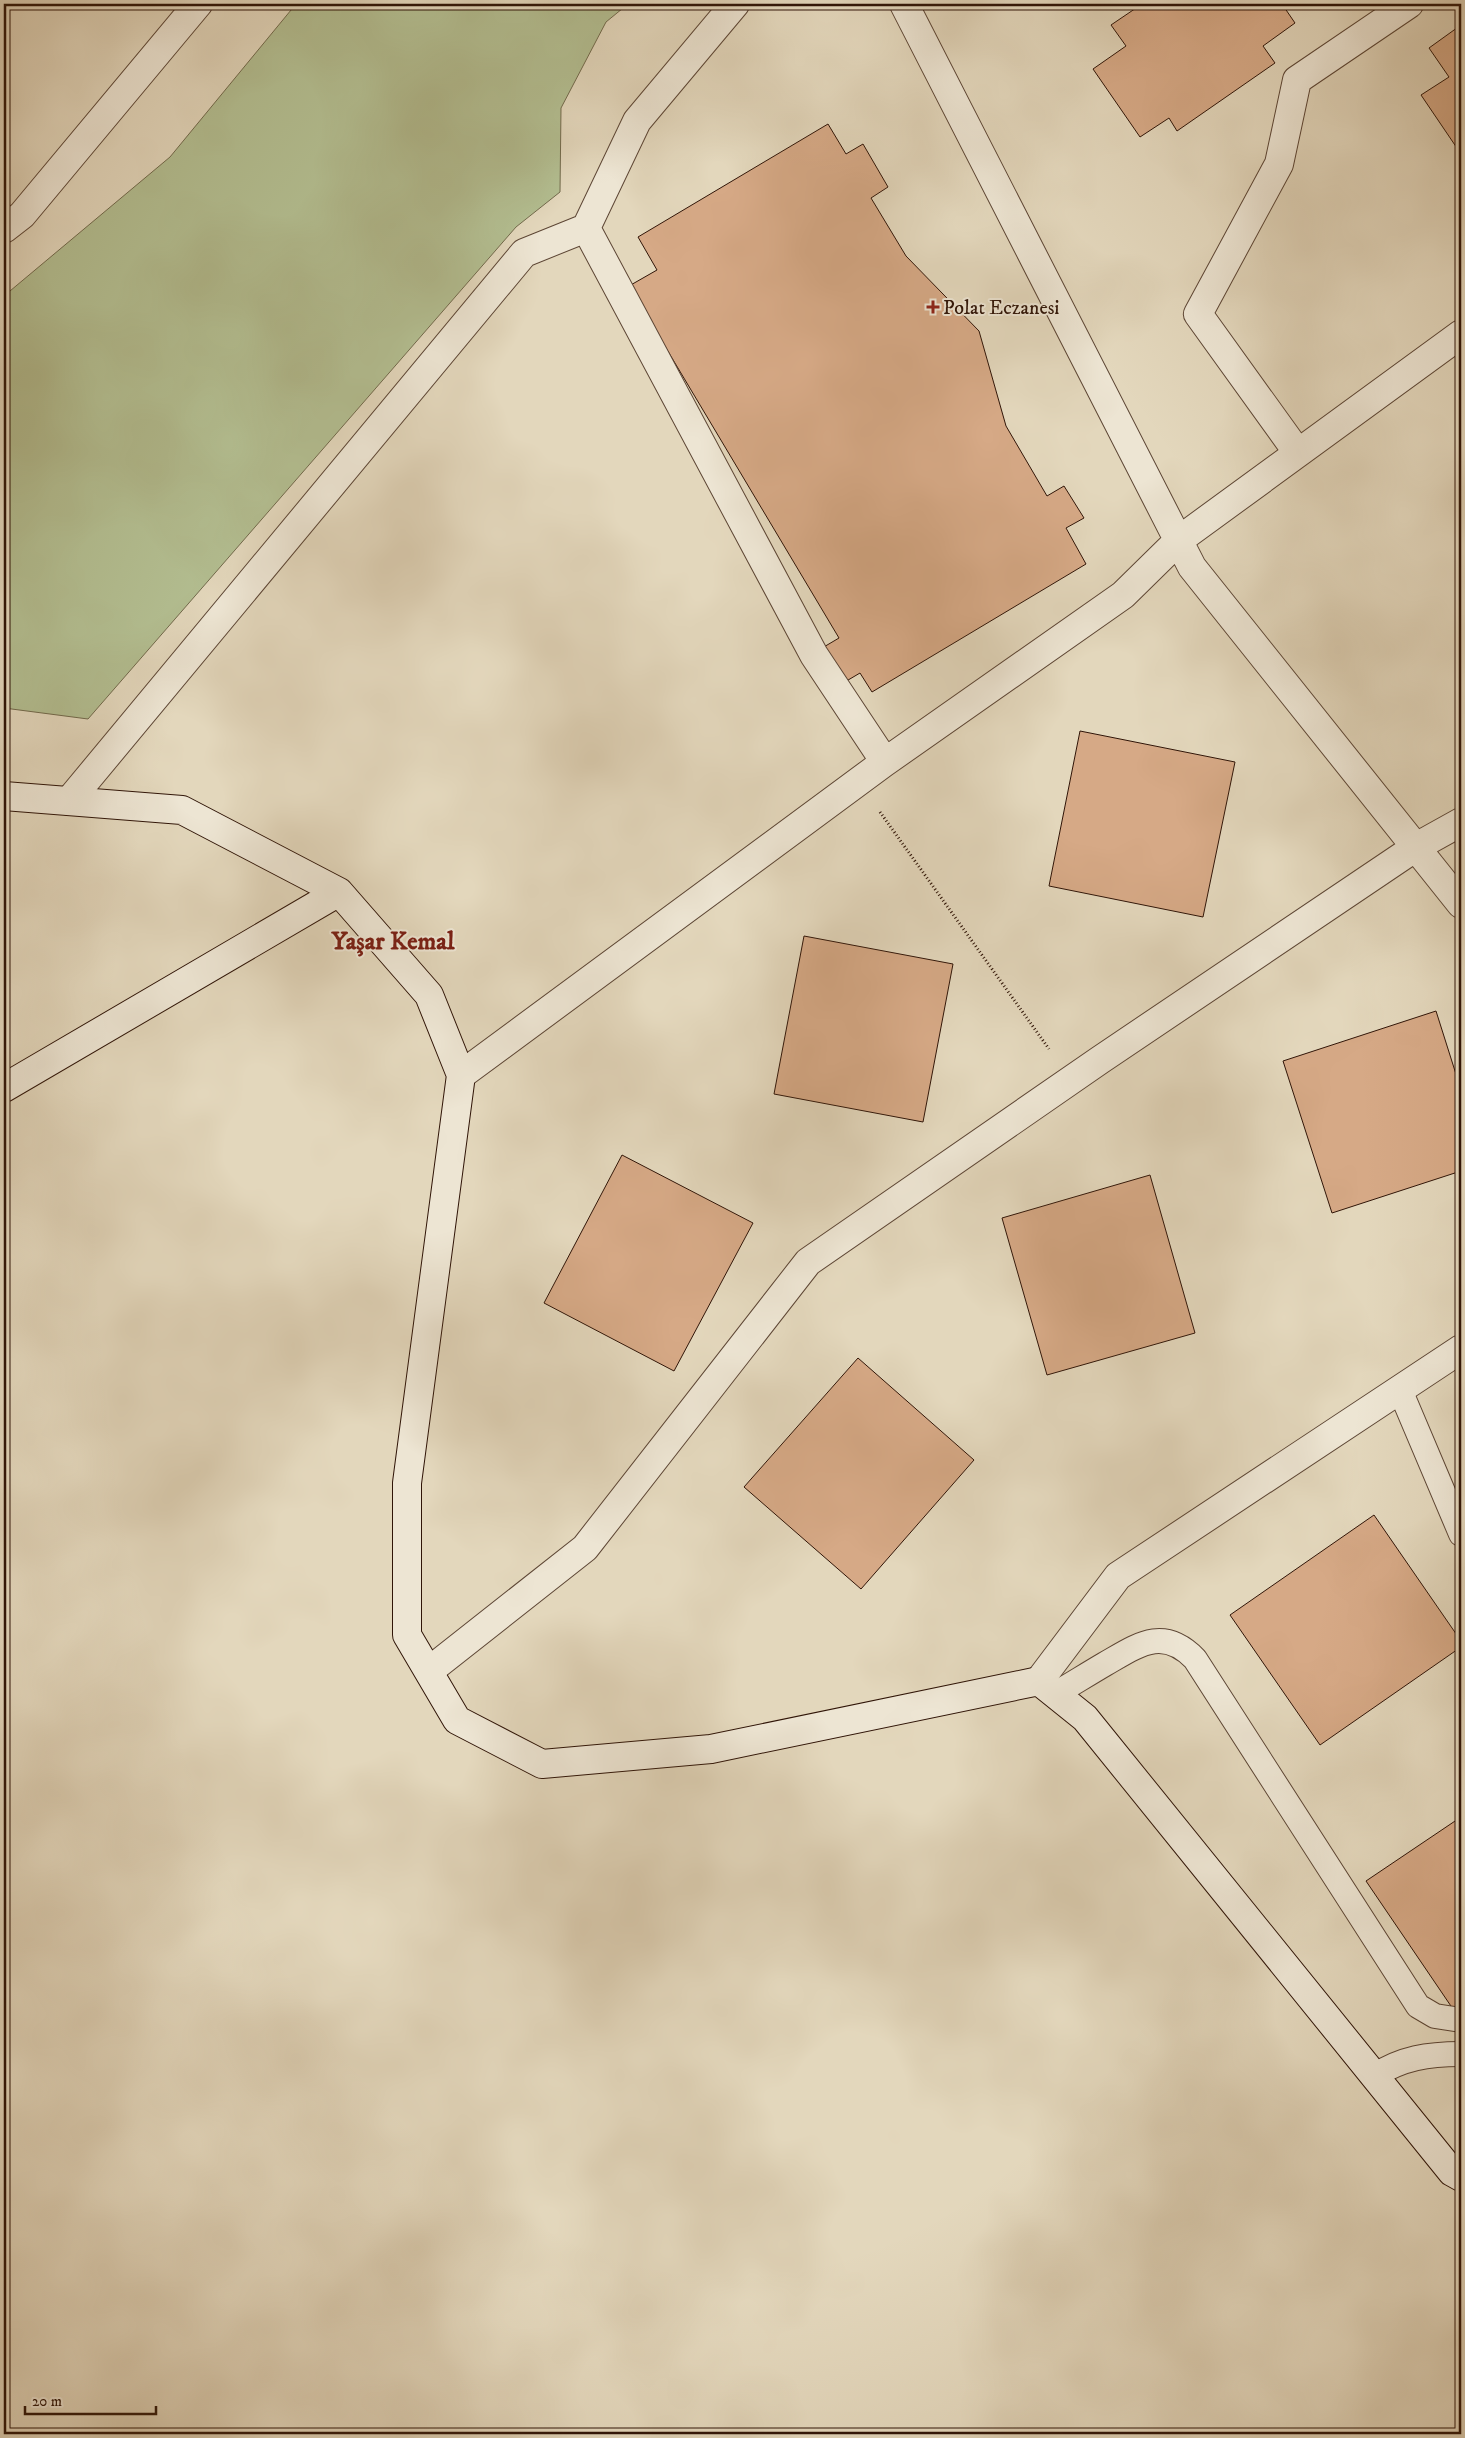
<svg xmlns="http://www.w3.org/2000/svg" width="1465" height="2438" font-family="'IM FELL DW Pica',serif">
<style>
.green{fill:#b3be91;stroke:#726a4c}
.building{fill:#d6a986;stroke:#301508}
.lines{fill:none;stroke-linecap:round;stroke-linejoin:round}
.lane-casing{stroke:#5d4635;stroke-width:26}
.street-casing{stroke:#5d4635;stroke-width:30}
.secondary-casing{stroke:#301508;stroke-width:30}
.path{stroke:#301508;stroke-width:3;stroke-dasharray:1 2.5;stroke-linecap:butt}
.lane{stroke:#ede5d3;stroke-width:24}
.street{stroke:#ede5d3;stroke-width:28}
.secondary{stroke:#ede5d3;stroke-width:28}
.poi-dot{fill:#8f2418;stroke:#ede5d3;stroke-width:2}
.labels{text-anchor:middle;stroke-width:4;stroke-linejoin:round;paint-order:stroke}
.poi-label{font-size:20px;fill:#301508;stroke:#ede5d3;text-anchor:start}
.district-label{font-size:25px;font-weight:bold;fill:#7a1f14;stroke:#ede5d3}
</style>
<rect width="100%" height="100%" fill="#e3d7bc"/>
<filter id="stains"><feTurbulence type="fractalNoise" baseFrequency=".004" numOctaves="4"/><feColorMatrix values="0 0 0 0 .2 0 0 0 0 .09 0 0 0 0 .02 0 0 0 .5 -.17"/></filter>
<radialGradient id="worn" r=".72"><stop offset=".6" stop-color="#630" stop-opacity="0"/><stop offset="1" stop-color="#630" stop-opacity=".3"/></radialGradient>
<path class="green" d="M 296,4 L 628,4 L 606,22 L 561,108 L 560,192 L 516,227 L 88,719 L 4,708 L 4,296 L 170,157 Z"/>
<path class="building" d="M 1142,4 L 1282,4 L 1295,23 L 1263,46 L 1275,63 L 1177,131 L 1169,118 L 1140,137 L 1093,69 L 1126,46 L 1111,25 Z
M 1461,25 L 1461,154 L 1421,95 L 1449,77 L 1429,48 Z
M 828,124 L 846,154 L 863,144 L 888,187 L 871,198 L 906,256 L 979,331 L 1006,426 L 1047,496 L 1064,486 L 1084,518 L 1066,528 L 1086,564 L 872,692 L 860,673 L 838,686 L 817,651 L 839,638 L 629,286 L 657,270 L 638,237 Z
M 1080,731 L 1235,762 L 1203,917 L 1049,886 Z
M 804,936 L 953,964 L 923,1122 L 774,1094 Z
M 1436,1011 L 1461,1090 L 1461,1171 L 1332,1213 L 1283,1061 Z
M 622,1155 L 753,1223 L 674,1371 L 544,1303 Z
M 1150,1175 L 1195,1333 L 1047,1375 L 1002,1218 Z
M 858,1358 L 974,1460 L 861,1589 L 744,1487 Z
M 1374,1515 L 1461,1641 L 1461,1647 L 1320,1745 L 1230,1615 Z
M 1461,1817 L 1461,2008 L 1455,2012 L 1366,1881 Z"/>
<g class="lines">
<defs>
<path id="lane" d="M 1400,1390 L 1461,1534
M 1055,1694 C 1072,1684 1088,1674 1105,1664 C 1138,1645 1163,1626 1195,1659 L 1418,2006 L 1435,2016 L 1461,2020
M 1374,2076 C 1402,2058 1428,2054 1461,2054"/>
<path id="street" d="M 735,4 L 637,121 L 586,228 L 814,655 L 885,762
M 904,4 L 1192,567 L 1461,904
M 4,229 L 22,215 L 198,4
M 1298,453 L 1198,314 L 1279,164 L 1297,80 L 1409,4
M 69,801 L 524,253 L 586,228
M 461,1075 L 885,762 L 1123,595 L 1179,540 L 1461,334
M 429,1671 L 585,1548 L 808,1262 L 1100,1060 L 1416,847 L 1461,822
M 1039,1681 L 1118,1576 L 1461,1349"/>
<path id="secondary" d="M 4,796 L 182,810 L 339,892 L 429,995 L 461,1075 L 407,1483 L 407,1635 L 457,1720 L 542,1764 L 711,1749 L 1039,1681 L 1085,1718 L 1452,2172 L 1461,2177
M 4,1088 L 339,892"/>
</defs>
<use href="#lane" class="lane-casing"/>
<use href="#street" class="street-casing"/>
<use href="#secondary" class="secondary-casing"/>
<path class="path" d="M 880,812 L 1049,1049"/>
<use href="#lane" class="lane"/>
<use href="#street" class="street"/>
<use href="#secondary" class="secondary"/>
</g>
<path class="poi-dot" d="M930.5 299.5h5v5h5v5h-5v5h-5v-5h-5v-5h5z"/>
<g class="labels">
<g class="poi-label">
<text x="943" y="314">Polat Eczanesi</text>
</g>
<g class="district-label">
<text x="393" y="949">Yaşar Kemal</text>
</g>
</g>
<rect width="1465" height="2438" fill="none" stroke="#e3d7bc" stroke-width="20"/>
<rect x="5" y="5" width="1455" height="2428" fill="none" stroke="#301508" stroke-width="2.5"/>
<rect x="10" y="10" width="1445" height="2418" fill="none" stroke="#301508"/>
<path d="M25 2406v8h131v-8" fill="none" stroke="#301508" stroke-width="2.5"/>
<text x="32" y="2406" font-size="15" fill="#301508" stroke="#ede5d3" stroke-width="4" paint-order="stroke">20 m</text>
<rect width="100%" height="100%" filter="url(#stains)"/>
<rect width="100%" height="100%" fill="url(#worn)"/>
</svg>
